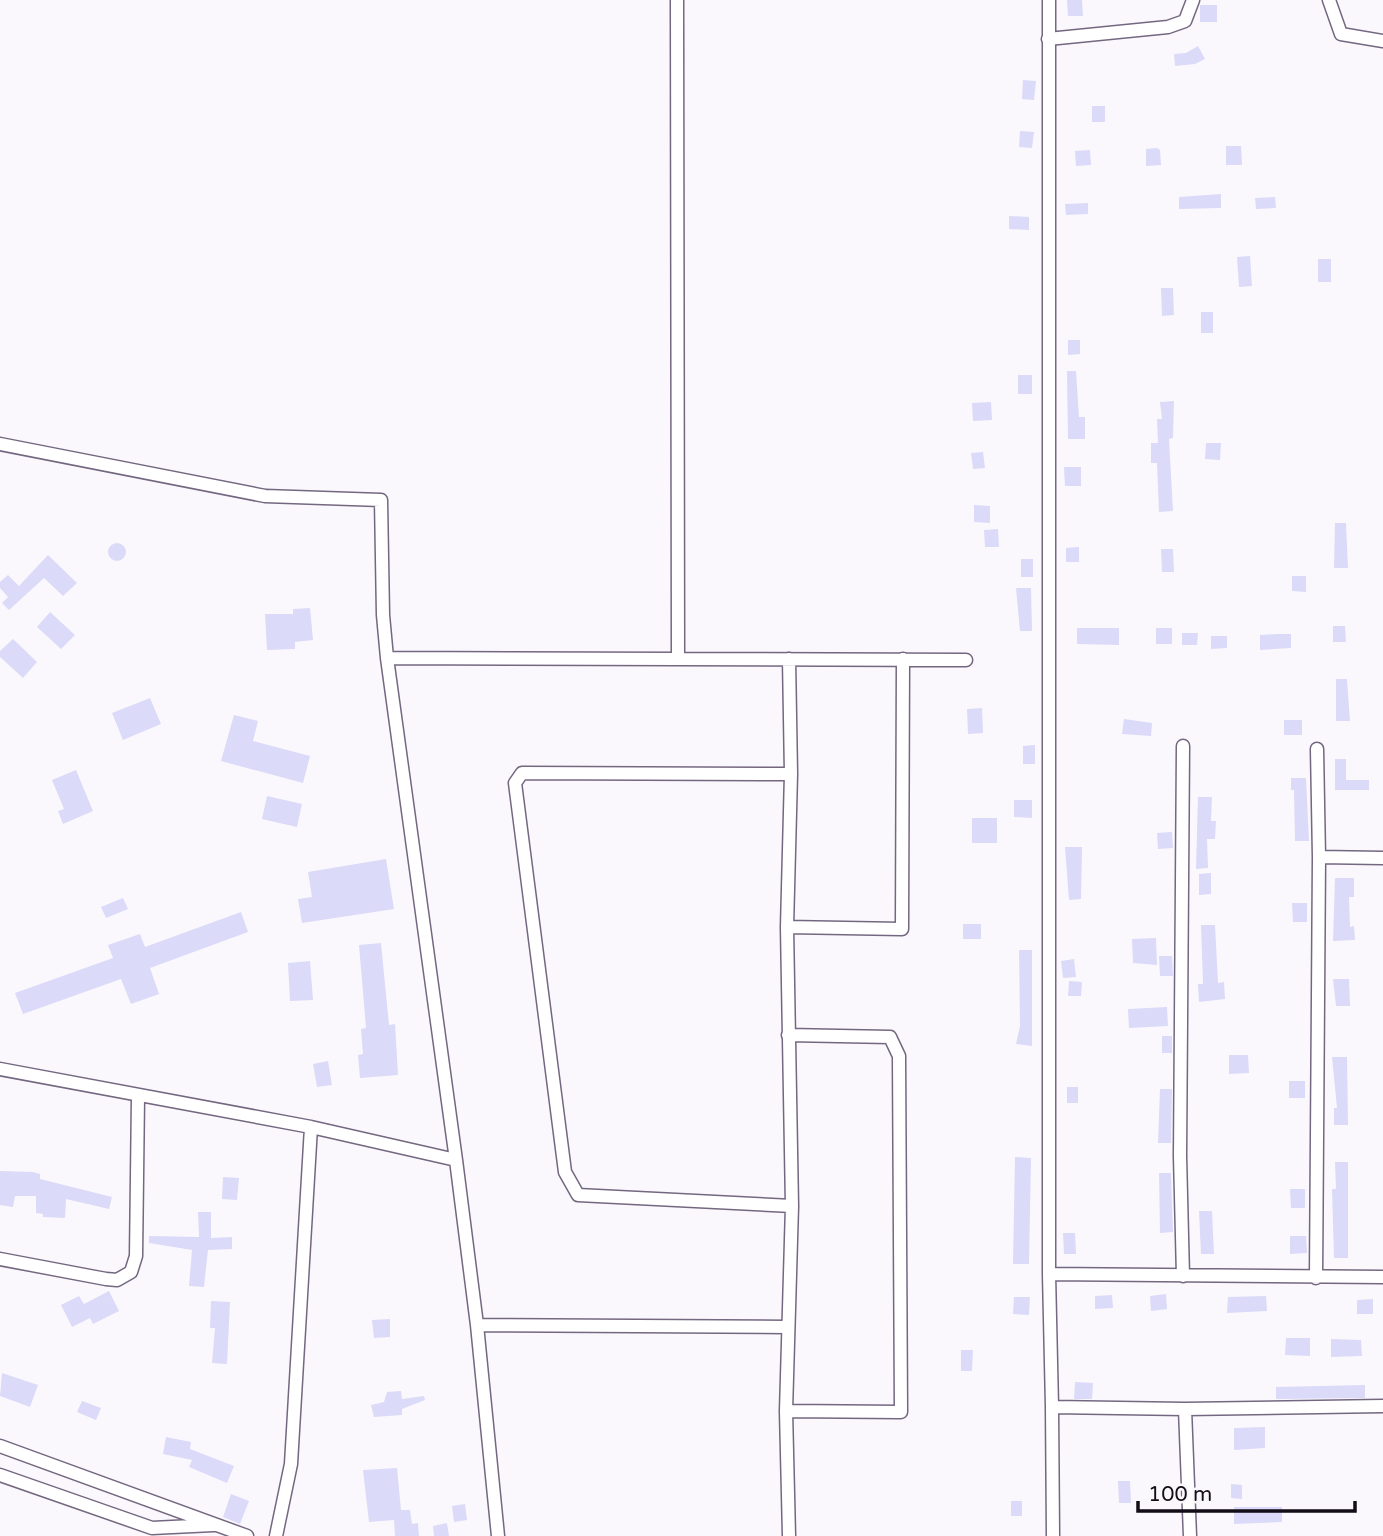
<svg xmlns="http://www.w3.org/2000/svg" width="1383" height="1536" font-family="'Varela Round',sans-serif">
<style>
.building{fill:#dbdaf8}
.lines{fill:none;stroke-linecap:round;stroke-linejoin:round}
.street-casing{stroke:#746780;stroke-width:15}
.street{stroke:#fff;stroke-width:12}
</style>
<rect width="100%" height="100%" fill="#faf8fd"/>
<path class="building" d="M 1067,0 L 1082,0 L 1083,16 L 1068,16 Z
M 1200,5 L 1217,5 L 1217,22 L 1200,22 Z
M 1198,46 L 1205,59 L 1195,64 L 1175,66 L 1174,54 L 1186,53 Z
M 1023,80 L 1036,81 L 1034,100 L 1022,99 Z
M 1092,106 L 1105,106 L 1105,122 L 1092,122 Z
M 1020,131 L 1034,132 L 1032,148 L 1019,147 Z
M 1226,146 L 1241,146 L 1242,165 L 1226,165 Z
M 1157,148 L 1160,150 L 1161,165 L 1146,166 L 1146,149 Z
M 1090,150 L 1091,165 L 1076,166 L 1075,151 Z
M 1221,194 L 1221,208 L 1179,209 L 1179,197 Z
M 1275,197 L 1276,208 L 1256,209 L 1255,198 Z
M 1088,203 L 1088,214 L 1066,215 L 1065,204 Z
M 1009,216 L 1029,217 L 1029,230 L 1009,229 Z
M 1250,256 L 1252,286 L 1239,287 L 1237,257 Z
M 1318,259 L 1331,259 L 1331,282 L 1318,282 Z
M 1161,288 L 1173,288 L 1174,315 L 1162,316 Z
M 1201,312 L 1213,312 L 1213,333 L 1201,333 Z
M 1068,340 L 1080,340 L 1080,354 L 1068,355 Z
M 1067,371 L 1076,371 L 1079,417 L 1085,417 L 1085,439 L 1068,439 Z
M 1018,375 L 1032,375 L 1032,394 L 1018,394 Z
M 1174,401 L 1173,438 L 1169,439 L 1173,511 L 1159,512 L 1157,463 L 1151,463 L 1151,443 L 1158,443 L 1157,419 L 1162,419 L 1160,402 Z
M 991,402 L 992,420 L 973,421 L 972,403 Z
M 1206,443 L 1221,443 L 1220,460 L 1205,459 Z
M 983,452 L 985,468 L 973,469 L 971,453 Z
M 1064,467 L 1081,467 L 1081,486 L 1065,486 Z
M 974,505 L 990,506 L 990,523 L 974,522 Z
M 1335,523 L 1346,523 L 1348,568 L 1334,568 Z
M 998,529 L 999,547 L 985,547 L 984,530 Z
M108 552a9 9 0 1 1 18 0a9 9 0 1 1-18 0Z
M 1079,547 L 1079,562 L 1066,562 L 1066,548 Z
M 1161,549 L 1173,549 L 1174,572 L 1162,572 Z
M 48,555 L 77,583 L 63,596 L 44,578 L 9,610 L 2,603 L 8,597 L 0,588 L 0,582 L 8,575 L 19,586 Z
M 1021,559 L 1033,559 L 1033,577 L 1021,577 Z
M 1292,576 L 1306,576 L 1306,592 L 1292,591 Z
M 1016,588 L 1031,588 L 1032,631 L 1020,631 Z
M 310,608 L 313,640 L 295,642 L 295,649 L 267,650 L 265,614 L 293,614 L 293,609 Z
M 50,612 L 75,635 L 61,649 L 37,627 Z
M 1333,626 L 1345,626 L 1346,642 L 1333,642 Z
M 1077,628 L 1119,628 L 1119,645 L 1077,644 Z
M 1156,628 L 1172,628 L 1172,644 L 1156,644 Z
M 1182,633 L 1198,633 L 1197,645 L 1182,645 Z
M 1278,634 L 1291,634 L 1291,648 L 1260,650 L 1260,635 Z
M 1211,636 L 1227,636 L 1227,648 L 1211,649 Z
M 13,639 L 37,662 L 23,678 L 0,657 L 0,651 Z
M 1336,679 L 1347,679 L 1350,721 L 1336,721 Z
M 150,698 L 161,724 L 123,740 L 112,713 Z
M 982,708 L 983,733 L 968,734 L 967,709 Z
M 234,715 L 258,721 L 253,741 L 310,756 L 303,783 L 221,761 Z
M 1124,719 L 1152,723 L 1151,736 L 1122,734 Z
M 1284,720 L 1302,720 L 1302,735 L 1284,735 Z
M 1035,745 L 1035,764 L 1023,764 L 1023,746 Z
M 1335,759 L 1346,759 L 1346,780 L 1369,780 L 1369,790 L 1335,790 Z
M 76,770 L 93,811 L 63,824 L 58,811 L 64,809 L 52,780 Z
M 1291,778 L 1306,778 L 1309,841 L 1295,841 L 1294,790 L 1291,790 Z
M 267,796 L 302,804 L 297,827 L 262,819 Z
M 1198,797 L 1212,797 L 1211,821 L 1216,821 L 1215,839 L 1207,839 L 1208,868 L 1196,869 Z
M 1014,800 L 1032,800 L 1032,818 L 1014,817 Z
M 972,818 L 997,818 L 997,843 L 972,843 Z
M 1172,832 L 1173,848 L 1158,849 L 1157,833 Z
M 1065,847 L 1082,847 L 1081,899 L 1069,900 Z
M 386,859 L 394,909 L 302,923 L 298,899 L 312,897 L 308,872 Z
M 1211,873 L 1211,894 L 1199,895 L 1199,874 Z
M 1335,878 L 1354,878 L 1354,897 L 1349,897 L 1350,927 L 1354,926 L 1355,940 L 1333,941 Z
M 123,898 L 128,909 L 106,918 L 101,907 Z
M 1292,903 L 1307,903 L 1307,922 L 1293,922 Z
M 241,912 L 248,932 L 150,968 L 159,994 L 131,1004 L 121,979 L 23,1014 L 15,993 L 113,958 L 108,945 L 140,934 L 145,947 Z
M 963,924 L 981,924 L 981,939 L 963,939 Z
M 1201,925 L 1215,925 L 1218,983 L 1224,982 L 1225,999 L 1199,1002 L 1198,984 L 1203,984 Z
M 1156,938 L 1157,965 L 1133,963 L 1132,939 Z
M 381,943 L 389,1025 L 395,1024 L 398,1075 L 360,1078 L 358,1055 L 363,1054 L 361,1029 L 366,1028 L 359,945 Z
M 1019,950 L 1032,950 L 1032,1046 L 1016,1044 L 1020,1026 Z
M 1159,956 L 1172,956 L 1173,976 L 1160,976 Z
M 1074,959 L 1076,977 L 1063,978 L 1061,961 Z
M 310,961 L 313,1000 L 290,1001 L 288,963 Z
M 1333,979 L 1349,979 L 1350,1006 L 1336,1006 Z
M 1069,981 L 1082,982 L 1081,996 L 1068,996 Z
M 1167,1007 L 1168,1026 L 1129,1028 L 1128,1009 Z
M 1162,1036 L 1172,1036 L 1172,1053 L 1162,1053 Z
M 1229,1055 L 1248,1055 L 1249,1073 L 1229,1074 Z
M 1332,1057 L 1347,1057 L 1348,1125 L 1334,1125 L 1334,1108 L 1337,1108 Z
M 328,1061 L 332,1085 L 317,1087 L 313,1064 Z
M 1289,1081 L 1305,1081 L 1305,1098 L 1289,1098 Z
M 1067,1087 L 1078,1087 L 1078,1103 L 1067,1103 Z
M 1160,1089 L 1172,1089 L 1171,1143 L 1158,1143 Z
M 1015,1157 L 1031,1158 L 1029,1264 L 1013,1264 Z
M 1335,1162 L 1348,1162 L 1348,1258 L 1334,1258 L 1332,1189 L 1336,1189 Z
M 0,1171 L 33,1172 L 40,1174 L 40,1179 L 112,1197 L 109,1209 L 66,1199 L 65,1218 L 43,1217 L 43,1214 L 36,1213 L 36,1196 L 15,1196 L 13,1207 L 0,1205 Z
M 1159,1173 L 1171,1173 L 1173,1232 L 1160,1233 Z
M 223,1177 L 239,1178 L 237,1200 L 222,1199 Z
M 1290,1189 L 1305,1189 L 1305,1208 L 1291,1208 Z
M 1199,1211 L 1212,1211 L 1214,1254 L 1201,1254 Z
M 198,1212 L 211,1212 L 211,1238 L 232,1237 L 232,1249 L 208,1250 L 204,1287 L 189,1286 L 192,1250 L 149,1243 L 149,1236 L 199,1237 Z
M 1063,1233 L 1075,1233 L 1076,1254 L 1064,1254 Z
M 1290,1236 L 1306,1236 L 1307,1253 L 1290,1254 Z
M 109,1291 L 119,1311 L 93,1324 L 90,1318 L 72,1327 L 61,1305 L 79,1296 L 84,1304 Z
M 1166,1294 L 1167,1309 L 1151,1311 L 1150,1296 Z
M 1112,1295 L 1113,1308 L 1095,1309 L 1095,1296 Z
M 1266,1296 L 1267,1311 L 1227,1313 L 1228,1297 Z
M 1014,1297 L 1030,1297 L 1029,1315 L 1013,1314 Z
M 1373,1299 L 1373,1314 L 1357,1314 L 1357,1300 Z
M 211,1301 L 230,1302 L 227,1364 L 212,1363 L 215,1328 L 210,1328 Z
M 390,1319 L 390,1337 L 374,1338 L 372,1320 Z
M 1286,1338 L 1310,1338 L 1310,1356 L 1285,1355 Z
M 1331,1339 L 1361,1340 L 1362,1356 L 1331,1357 Z
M 961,1350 L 973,1350 L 972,1371 L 961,1371 Z
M 2,1373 L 38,1385 L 30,1407 L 0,1396 Z
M 1075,1382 L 1093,1383 L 1092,1399 L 1074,1399 Z
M 1365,1385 L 1365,1398 L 1276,1399 L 1276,1387 Z
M 401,1391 L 402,1399 L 424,1396 L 425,1400 L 402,1409 L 402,1415 L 374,1417 L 371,1405 L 384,1402 L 387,1392 Z
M 82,1401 L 101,1408 L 96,1420 L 77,1412 Z
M 1265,1427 L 1265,1448 L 1234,1450 L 1234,1428 Z
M 166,1437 L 191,1442 L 190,1449 L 234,1466 L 227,1483 L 189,1467 L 192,1460 L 163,1454 Z
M 397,1468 L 401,1510 L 410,1510 L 412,1524 L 418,1523 L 419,1536 L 395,1536 L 394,1520 L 369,1522 L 363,1470 Z
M 1118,1481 L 1130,1481 L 1131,1503 L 1119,1503 Z
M 1231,1484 L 1242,1485 L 1242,1499 L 1231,1498 Z
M 231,1494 L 249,1501 L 240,1524 L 223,1517 Z
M 1011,1501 L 1022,1501 L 1022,1516 L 1011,1516 Z
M 465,1504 L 467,1520 L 454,1522 L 452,1506 Z
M 1234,1507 L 1282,1507 L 1282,1522 L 1234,1524 Z
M 447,1523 L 449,1536 L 434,1536 L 433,1526 Z"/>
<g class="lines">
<defs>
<path id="street" d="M 677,0 L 678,657
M 1049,0 L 1049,1274 L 1052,1407 L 1185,1409 L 1383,1406
M 1329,0 L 1341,34 L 1383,41
M 1048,39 L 1168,27 L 1185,21 L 1193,0
M 0,444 L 265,496 L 381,500 L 383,615 L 387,658 L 456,1160
M 387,658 L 966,660
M 1183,746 L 1180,1156 L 1183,1276
M 791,774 L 522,773 L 515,783 L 565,1172 L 578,1195 L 792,1206
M 1319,857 L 1383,858
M 787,927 L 902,929 L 903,659
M 0,1069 L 311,1127 L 456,1160 L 477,1325 L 498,1536
M 0,1259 L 106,1279 L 117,1280 L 131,1272 L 136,1256 L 138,1097
M 1049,1274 L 1383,1277
M 1316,1278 L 1319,857 L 1317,749
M 477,1325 L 787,1327
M 1052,1407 L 1053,1536
M 1185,1409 L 1190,1536
M 786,1411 L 901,1412 L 899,1056 L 890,1037 L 788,1035
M 0,1446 L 247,1536
M 0,1475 L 152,1528 L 213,1525
M 276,1536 L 291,1464 L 311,1127
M 789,1536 L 786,1411 L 792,1206 L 787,927 L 791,774 L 789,659"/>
</defs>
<use href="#street" class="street-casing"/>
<use href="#street" class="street"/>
</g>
<path d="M1138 1501v10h217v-10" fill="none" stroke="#120d16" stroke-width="3.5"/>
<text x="1148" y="1501" font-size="21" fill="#120d16" stroke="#faf8fd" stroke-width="5" paint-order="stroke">100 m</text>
</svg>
